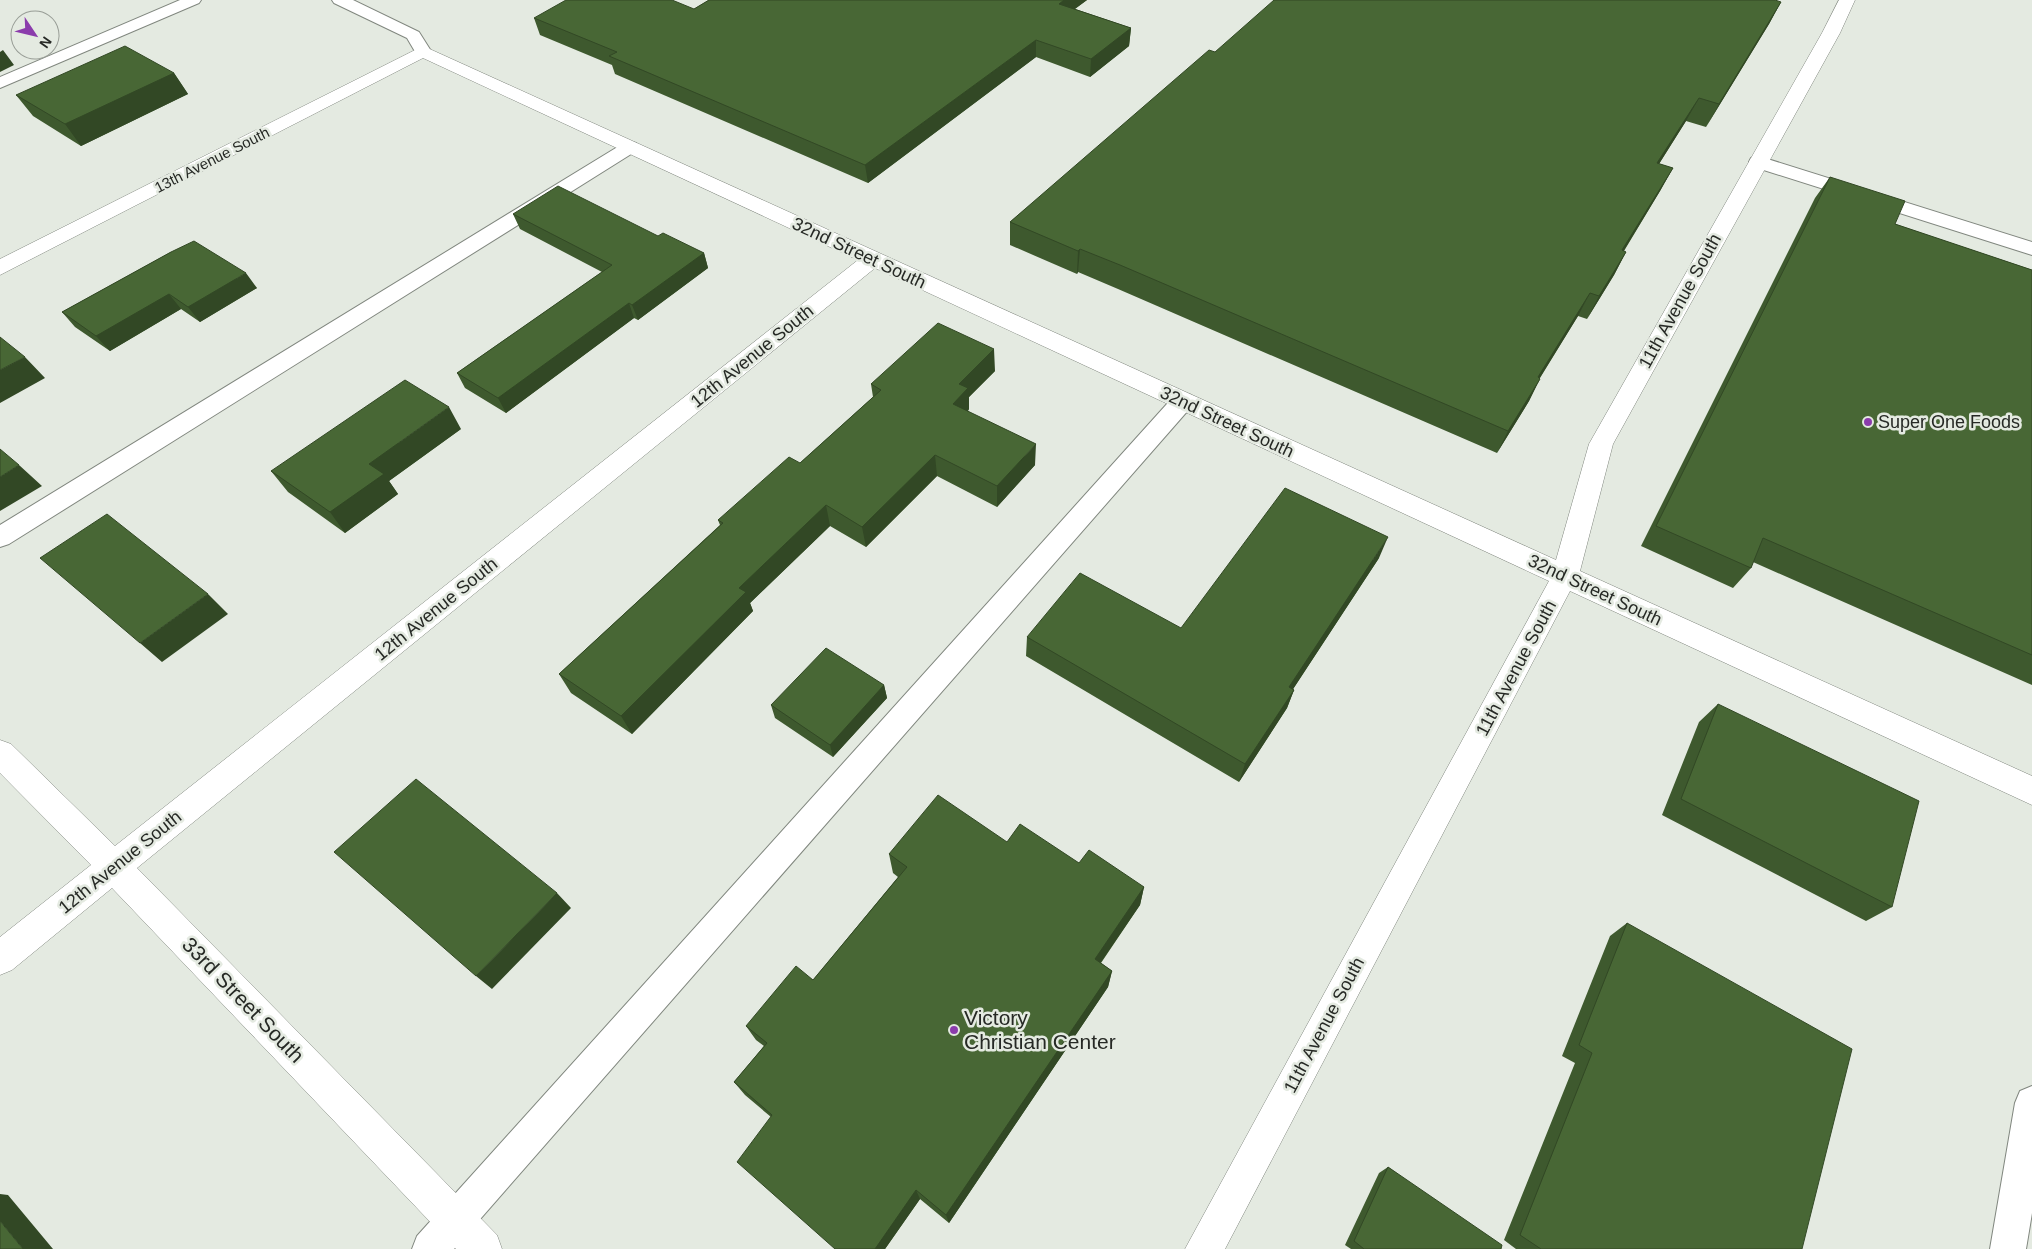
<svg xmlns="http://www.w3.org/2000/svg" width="2032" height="1249" font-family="Arial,sans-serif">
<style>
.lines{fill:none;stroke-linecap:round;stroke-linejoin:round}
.lane-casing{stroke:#81877f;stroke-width:2}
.street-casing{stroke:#81877f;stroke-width:1}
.lane{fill:#fff;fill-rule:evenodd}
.street{fill:#fff;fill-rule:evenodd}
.wall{fill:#3e592e}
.shaded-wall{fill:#324825}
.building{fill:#486735;stroke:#324825}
.poi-dot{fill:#8b3cac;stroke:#e4eae1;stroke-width:2}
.labels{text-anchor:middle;stroke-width:5;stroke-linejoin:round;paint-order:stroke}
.far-street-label{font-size:15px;fill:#262925;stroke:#e4eae1}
.street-label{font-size:18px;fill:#262925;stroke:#e4eae1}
.poi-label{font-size:18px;fill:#262925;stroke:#e4eae1;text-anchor:start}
.near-street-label{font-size:21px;fill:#262925;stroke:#e4eae1}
.near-poi-label{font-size:21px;fill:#262925;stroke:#e4eae1;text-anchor:start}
</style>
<rect width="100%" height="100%" fill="#e4eae1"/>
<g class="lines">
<defs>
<path id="lane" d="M 180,0 L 201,0 L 199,3 L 0,88 L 0,77 Z
M 332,0 L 353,0 L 419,32 L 431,51 L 429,55 L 417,55 L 407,38 L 334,3 Z
M 630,142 L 636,143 L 639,147 L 636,151 L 9,544 L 0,547 L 0,525 L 624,143 Z
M 1758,156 L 2032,242 L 2032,255 L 1751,166 L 1749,162 L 1751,158 Z
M 1183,393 L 1191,395 L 1194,401 L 1191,407 L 454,1249 L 412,1249 L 417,1236 L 1175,395 Z
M 2032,1086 L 2032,1213 L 2026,1249 L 1990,1249 L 2015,1103 L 2020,1091 Z"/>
<path id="street" d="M 1839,0 L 1855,0 L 1840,33 L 1613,444 L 1580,571 L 2032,776 L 2032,805 L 1570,591 L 1225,1249 L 1185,1249 L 1549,581 L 875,268 L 137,868 L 497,1235 L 502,1249 L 456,1249 L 112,888 L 12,970 L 0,975 L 0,937 L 91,865 L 0,773 L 0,740 L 11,744 L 115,846 L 858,260 L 423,58 L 0,275 L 0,259 L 423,46 L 1556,560 L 1589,444 L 1822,33 Z"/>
</defs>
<use href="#lane" class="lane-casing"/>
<use href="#street" class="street-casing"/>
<use href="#lane" class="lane"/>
<use href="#street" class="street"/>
</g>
<path class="wall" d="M 709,0 L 1087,0 L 1075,9 L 1131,28 L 1129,46 L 1090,77 L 1036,57 L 868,183 L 615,74 L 612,65 L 540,35 L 534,18 L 694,9 Z
M 1781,2 L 1769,24 L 1706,127 L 1686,121 L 1659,164 L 1673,168 L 1660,191 L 1624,251 L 1626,252 L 1614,275 L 1587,319 L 1578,316 L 1540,378 L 1529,401 L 1497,453 L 1118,289 L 1078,272 L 1077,274 L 1010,245 L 1010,222 L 1215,52 Z
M 174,73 L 188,94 L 81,146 L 33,116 L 16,95 Z
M 1830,177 L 1895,224 L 2032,270 L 2032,685 L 1753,562 L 1751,568 L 1733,588 L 1641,546 L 1815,198 Z
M 513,214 L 658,236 L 704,253 L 708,268 L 638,320 L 634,318 L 506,413 L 465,388 L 457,373 L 602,272 L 520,229 Z
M 171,252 L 257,288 L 200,322 L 181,309 L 110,351 L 75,327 L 62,312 Z
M 995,371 L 969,397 L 969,409 L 968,411 L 1035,465 L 997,507 L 937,476 L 866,547 L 830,526 L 750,603 L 753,611 L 632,734 L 571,693 L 559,674 L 720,525 L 718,520 L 800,463 L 873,397 L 871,384 Z
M 461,429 L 389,481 L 398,494 L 345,533 L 288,492 L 271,471 Z
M 1379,558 L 1293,689 L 1294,690 L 1287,708 L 1239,782 L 1026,656 L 1027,637 L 1181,628 Z
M 884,685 L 887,698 L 833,757 L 775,718 L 771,705 Z
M 1718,704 L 1892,907 L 1866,921 L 1662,815 L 1699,722 Z
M 1007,842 L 1079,863 L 1144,887 L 1140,905 L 1101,963 L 1112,971 L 1108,987 L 949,1223 L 920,1199 L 885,1249 L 835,1249 L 771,1117 L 745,1095 L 734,1082 L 764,1046 L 756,1040 L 746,1026 L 813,980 L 898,877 L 893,873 L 889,854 Z
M 1627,923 L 1802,1249 L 1516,1249 L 1504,1240 L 1575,1063 L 1562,1056 L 1610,936 Z
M 1388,1167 L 1501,1249 L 1351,1249 L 1345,1245 L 1379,1173 Z"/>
<path class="shaded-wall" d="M 1064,0 L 1087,0 L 1058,21 L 1059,4 Z
M 1781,2 L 1769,24 L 1706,127 L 1719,104 Z
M 1131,28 L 1129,46 L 1090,77 L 1091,59 Z
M 1036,40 L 1036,57 L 868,183 L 865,165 Z
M 3,50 L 14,65 L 0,72 L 0,52 Z
M 174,73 L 188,94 L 81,146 L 65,124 Z
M 1699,98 L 1686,121 L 1645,186 L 1657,163 Z
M 1673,168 L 1660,191 L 1610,273 L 1622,250 Z
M 1080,249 L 1078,272 L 1077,274 L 1078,251 Z
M 1626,252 L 1614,275 L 1587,319 L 1599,296 Z
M 704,253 L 708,268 L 638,320 L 632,305 Z
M 246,273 L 257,288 L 200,322 L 188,307 Z
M 1590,293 L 1578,316 L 1526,400 L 1538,377 Z
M 169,294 L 181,309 L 110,351 L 96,336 Z
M 629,303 L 634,318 L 506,413 L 498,398 Z
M 994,349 L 995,371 L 969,397 L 969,409 L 954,425 L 953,404 L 959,384 Z
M 25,357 L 45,378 L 0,403 L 0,370 Z
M 1540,379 L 1529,401 L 1497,453 L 1508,431 Z
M 449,407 L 461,429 L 389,481 L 398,494 L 345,533 L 330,512 L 369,464 Z
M 1036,444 L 1035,465 L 997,507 L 997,486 Z
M 935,455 L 937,476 L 866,547 L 862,527 Z
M 19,465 L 42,486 L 0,511 L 0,477 Z
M 826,505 L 830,526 L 750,603 L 753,611 L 632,734 L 621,716 L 739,588 Z
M 1388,537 L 1379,558 L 1282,706 L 1289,687 Z
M 208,594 L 228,614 L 162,662 L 140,643 Z
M 884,685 L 887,698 L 833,757 L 830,745 Z
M 1294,690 L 1287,708 L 1239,782 L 1245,764 Z
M 1144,887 L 1140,905 L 1092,975 L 1095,959 Z
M 557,893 L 571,908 L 492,989 L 476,976 Z
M 1112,971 L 1108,987 L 949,1223 L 946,1215 Z
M 916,1190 L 920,1199 L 885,1249 L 875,1249 Z
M 0,1194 L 8,1195 L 53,1249 L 23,1249 L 0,1221 Z"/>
<path class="building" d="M 566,0 L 672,0 L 694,9 L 709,0 L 1064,0 L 1059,4 L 1131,28 L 1091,59 L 1036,40 L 865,165 L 609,56 L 617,52 L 534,18 Z
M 1274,0 L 1775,0 L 1781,2 L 1719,104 L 1699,98 L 1657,163 L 1673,168 L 1622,250 L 1626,252 L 1599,296 L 1590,293 L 1538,377 L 1540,379 L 1508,431 L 1120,265 L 1080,249 L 1078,251 L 1010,222 L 1209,50 L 1215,52 Z
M 125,46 L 174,73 L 65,124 L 16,95 Z
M 1830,177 L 1905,201 L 1895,224 L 2032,270 L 2032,655 L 1763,538 L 1751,568 L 1656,526 Z
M 558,186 L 658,236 L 663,233 L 704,253 L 632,305 L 629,303 L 498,398 L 457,373 L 612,265 L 513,214 Z
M 194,241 L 246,273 L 188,307 L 169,294 L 96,336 L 62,312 L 171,252 Z
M 938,323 L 994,349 L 959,384 L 968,388 L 953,404 L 1036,444 L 997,486 L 935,455 L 862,527 L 826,505 L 739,588 L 746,592 L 621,716 L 559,674 L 723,523 L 718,520 L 789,457 L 800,463 L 881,390 L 871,384 Z
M 0,337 L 25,357 L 0,370 Z
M 405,380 L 449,407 L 369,464 L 384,474 L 330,512 L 271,471 Z
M 0,449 L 19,465 L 0,477 Z
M 1285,488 L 1388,537 L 1289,687 L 1294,690 L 1245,764 L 1027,637 L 1080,573 L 1181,628 Z
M 107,514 L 208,594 L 140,643 L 40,558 Z
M 826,648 L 884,685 L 830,745 L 771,705 Z
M 1718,704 L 1919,801 L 1892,907 L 1681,799 Z
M 416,779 L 557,893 L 476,976 L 334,852 Z
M 938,795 L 1007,842 L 1020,824 L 1079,863 L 1089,850 L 1144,887 L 1095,959 L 1112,971 L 946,1215 L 916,1190 L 875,1249 L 835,1249 L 737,1162 L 772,1115 L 734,1082 L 767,1043 L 746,1026 L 796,966 L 813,980 L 907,867 L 889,854 Z
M 1627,923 L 1852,1049 L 1802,1249 L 1541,1249 L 1520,1235 L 1592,1053 L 1579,1045 Z
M 1388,1167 L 1502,1245 L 1501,1249 L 1364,1249 L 1354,1241 Z
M 0,1221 L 23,1249 L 0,1249 Z"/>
<g class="poi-dot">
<circle cx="1868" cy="422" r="5"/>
<circle cx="954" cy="1030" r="5"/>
</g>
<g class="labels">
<g class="far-street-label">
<text transform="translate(212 160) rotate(-27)" y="5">13th Avenue South</text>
</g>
<g class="street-label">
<text transform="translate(859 253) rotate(25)" y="6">32nd Street South</text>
<text transform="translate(1680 301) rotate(-61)" y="6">11th Avenue South</text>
<text transform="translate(752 356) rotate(-39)" y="6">12th Avenue South</text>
<text transform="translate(1227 422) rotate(25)" y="6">32nd Street South</text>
<text transform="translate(1595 590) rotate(25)" y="6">32nd Street South</text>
<text transform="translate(436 609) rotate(-39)" y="6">12th Avenue South</text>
<text transform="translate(1516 668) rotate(-62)" y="6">11th Avenue South</text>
<text transform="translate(120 862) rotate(-39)" y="6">12th Avenue South</text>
<text transform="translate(1324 1025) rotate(-62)" y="6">11th Avenue South</text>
</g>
<g class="poi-label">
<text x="1878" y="428">Super One Foods</text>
</g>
<g class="near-street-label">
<text transform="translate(243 1000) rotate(46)" y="7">33rd Street South</text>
</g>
<g class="near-poi-label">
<text x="964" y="1025">Victory<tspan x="964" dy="24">Christian Center</tspan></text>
</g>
</g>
<g transform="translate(35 35) rotate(125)"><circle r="24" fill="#e4eae1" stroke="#989d96"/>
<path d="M0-4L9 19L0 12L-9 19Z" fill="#8b3cac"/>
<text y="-8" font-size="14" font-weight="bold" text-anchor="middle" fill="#262925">N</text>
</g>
</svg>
